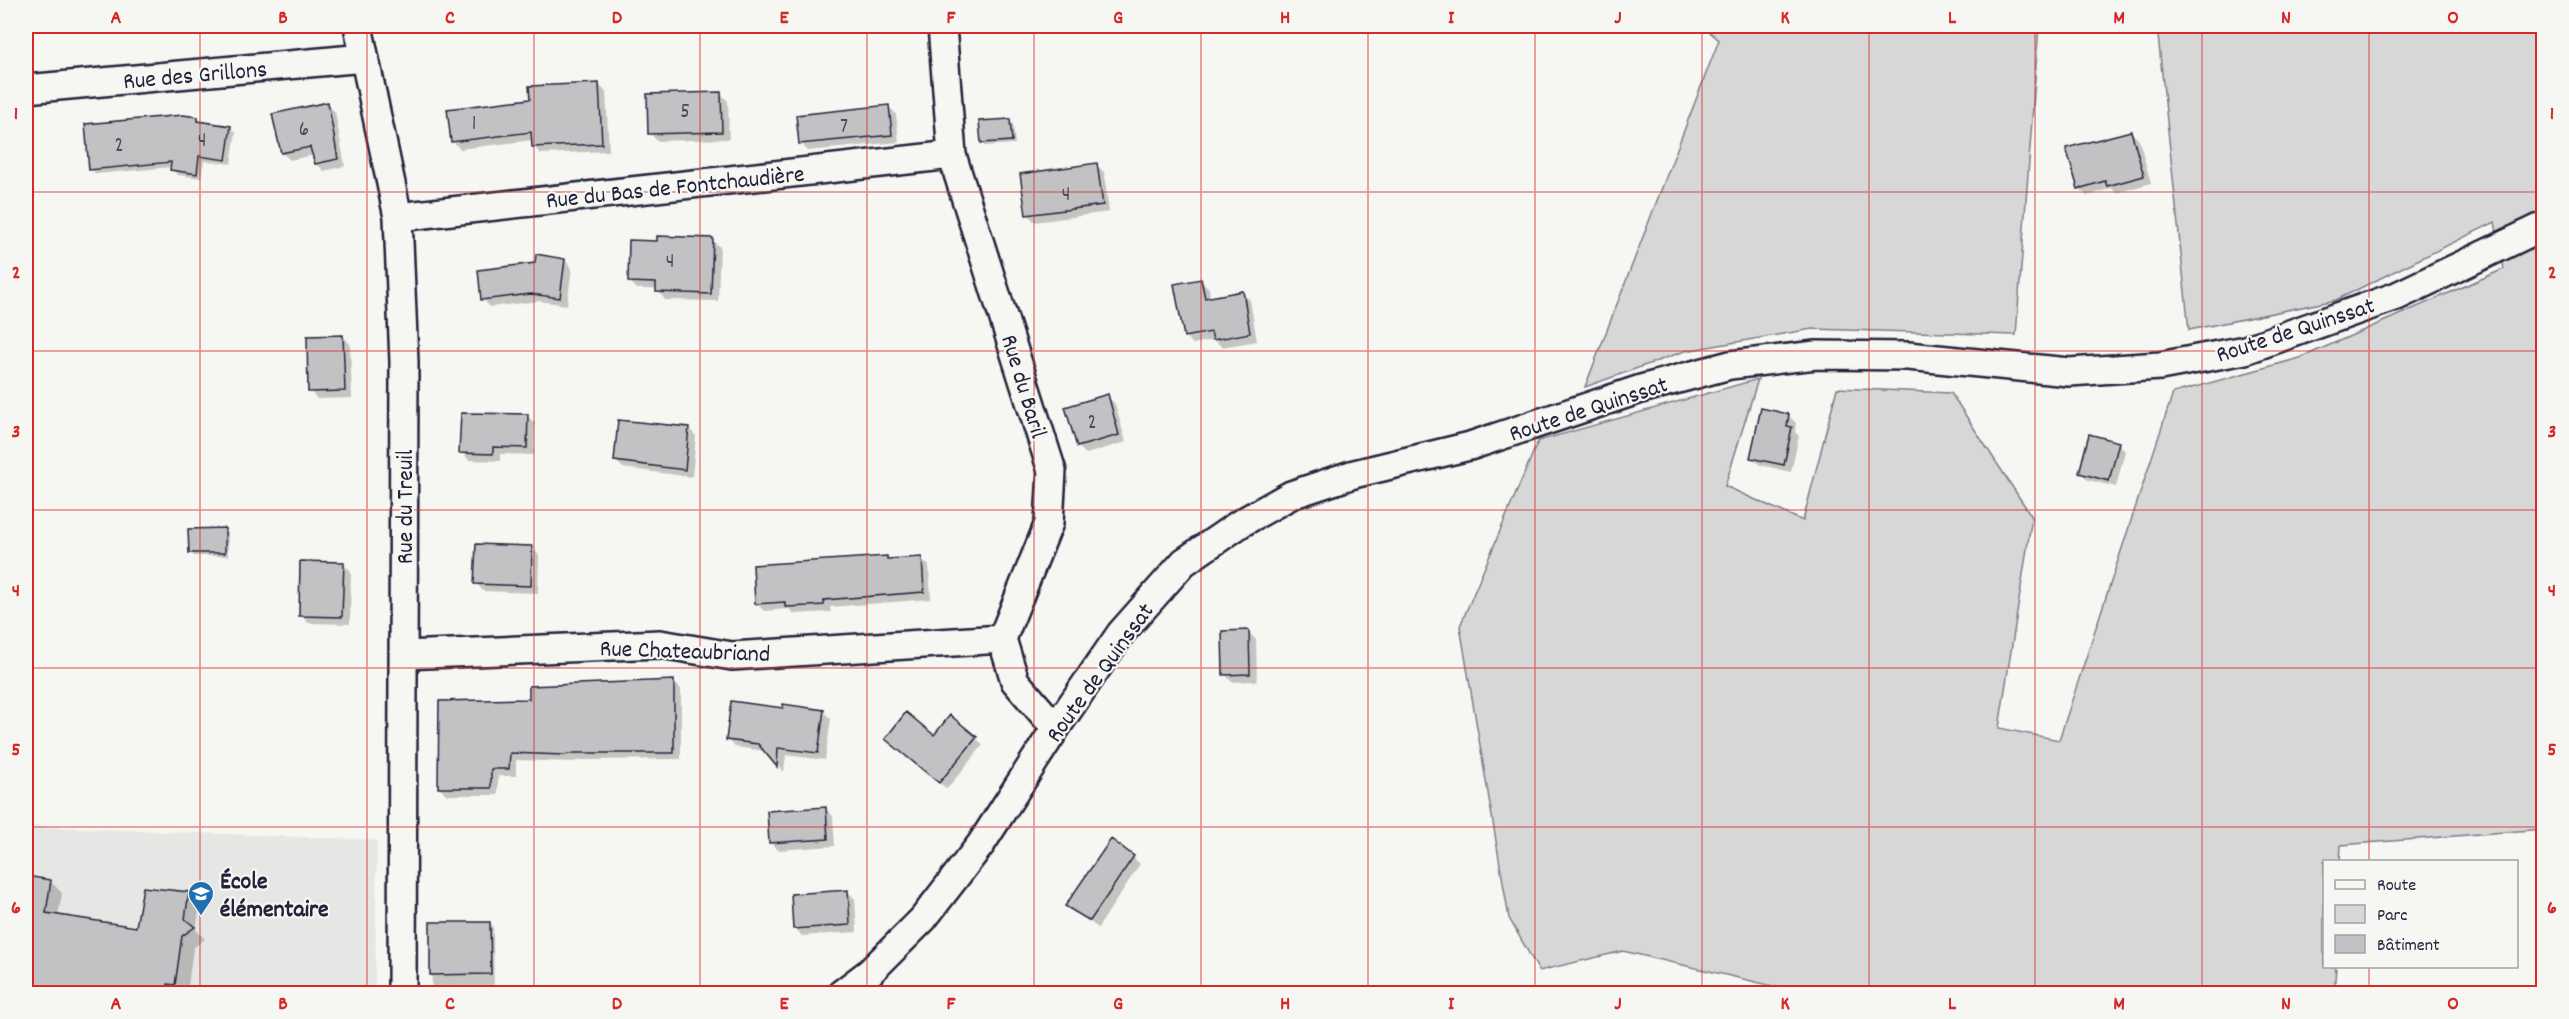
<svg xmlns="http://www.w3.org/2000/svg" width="2569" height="1019" font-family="Dekko,sans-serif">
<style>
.built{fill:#e6e6e4}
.green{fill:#d7d7d7;stroke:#7c7c89;stroke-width:1.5}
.shadow{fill:#0003}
.building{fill:#c2c2c4;stroke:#22223b;stroke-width:1.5}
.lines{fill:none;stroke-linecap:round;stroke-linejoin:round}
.street-casing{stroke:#22223b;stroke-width:32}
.street{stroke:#f6f6f2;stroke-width:27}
.grid{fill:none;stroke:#d62828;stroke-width:1.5;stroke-opacity:0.55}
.labels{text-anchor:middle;stroke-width:4.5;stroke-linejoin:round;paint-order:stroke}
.number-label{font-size:21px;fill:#4a4a5d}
.street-label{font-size:24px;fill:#22223b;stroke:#f6f6f2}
.poi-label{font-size:24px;font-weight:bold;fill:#22223b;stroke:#f6f6f2;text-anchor:start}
.neatline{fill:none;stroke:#d62828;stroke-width:2}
.grid-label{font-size:20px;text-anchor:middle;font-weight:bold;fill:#d62828}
</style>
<rect width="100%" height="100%" fill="#f6f6f2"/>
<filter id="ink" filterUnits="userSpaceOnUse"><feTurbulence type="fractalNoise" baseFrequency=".0167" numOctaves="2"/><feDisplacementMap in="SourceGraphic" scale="12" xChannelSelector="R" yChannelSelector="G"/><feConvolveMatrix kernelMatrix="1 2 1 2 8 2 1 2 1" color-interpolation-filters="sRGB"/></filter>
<g filter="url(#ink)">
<path class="built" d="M 26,826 L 377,840 L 375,993 L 26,994 Z"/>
<path class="green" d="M 1703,26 L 2039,26 L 2016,335 L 1812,329 L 1685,351 L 1585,387 L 1719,40 Z
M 2157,26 L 2543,26 L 2543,829 L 2341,845 L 2340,861 L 2324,862 L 2324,966 L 2336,967 L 2334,993 L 1803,993 L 1623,951 L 1539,971 L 1509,918 L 1460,626 L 1538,441 L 1758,379 L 1725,486 L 1803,521 L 1837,388 L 1951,393 L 2032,517 L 1999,728 L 2059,740 L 2173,393 L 2300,358 L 2504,269 L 2495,222 L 2336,300 L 2189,330 Z"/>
<path class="shadow" d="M 652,26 L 693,26 L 693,27 L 656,29 Z
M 598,84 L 606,92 L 609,151 L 541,154 L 534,147 L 533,140 L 460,149 L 452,141 L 531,101 Z
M 721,94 L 728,101 L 729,139 L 657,141 L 650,133 Z
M 327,104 L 335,112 L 345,166 L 324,171 L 316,163 L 314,155 L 290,160 L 282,153 Z
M 889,107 L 896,114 L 899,142 L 808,151 L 801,143 Z
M 197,119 L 202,123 L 230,127 L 236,132 L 231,164 L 204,161 L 201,178 L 177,175 L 172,167 L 96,174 L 91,169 Z
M 1009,121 L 1013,124 L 1015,144 L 985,146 L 982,142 Z
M 2131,132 L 2139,140 L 2151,183 L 2116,193 L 2112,188 L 2087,196 L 2079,188 Z
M 1096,165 L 1104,172 L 1109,212 L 1035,222 L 1027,214 Z
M 712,240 L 720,247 L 718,301 L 665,300 L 657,289 L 637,289 L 629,281 L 659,242 Z
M 565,260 L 572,268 L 567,305 L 539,301 L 490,307 L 483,299 Z
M 1201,281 L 1209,288 L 1210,298 L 1242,293 L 1250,300 L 1257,341 L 1222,347 L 1214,340 L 1193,344 L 1185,336 Z
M 343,336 L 350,344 L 352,398 L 317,399 L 310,391 Z
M 1107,396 L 1115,404 L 1126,442 L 1086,454 L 1078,447 Z
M 1762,410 L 1789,416 L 1796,423 L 1795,432 L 1799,436 L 1791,472 L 1760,465 L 1752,458 Z
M 527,416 L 535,423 L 534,455 L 500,454 L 500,461 L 469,460 L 461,452 Z
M 688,428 L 696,436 L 692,477 L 623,468 L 616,461 Z
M 2118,443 L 2125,451 L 2116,487 L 2088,480 L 2080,472 Z
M 224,529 L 228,533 L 228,556 L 194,556 L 191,553 Z
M 531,547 L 539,555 L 538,593 L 483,591 L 476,583 Z
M 886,558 L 889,561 L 921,559 L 929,566 L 931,599 L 830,607 L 831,612 L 794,614 L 789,609 L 764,611 L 756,603 Z
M 343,564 L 351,571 L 350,624 L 308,623 L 301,615 Z
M 1249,632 L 1256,640 L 1257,681 L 1232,682 L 1225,674 Z
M 674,682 L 681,689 L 681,759 L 583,760 L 572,762 L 516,760 L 516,776 L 498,776 L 498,795 L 447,795 L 439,788 L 531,700 Z
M 784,710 L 823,711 L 831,719 L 825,760 L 786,755 L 784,772 L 766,751 L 735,747 L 727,739 Z
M 934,737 L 976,738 L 983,745 L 947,789 L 895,747 Z
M 825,808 L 833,816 L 835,846 L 778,850 L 770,842 Z
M 1133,857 L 1140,864 L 1098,928 L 1067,905 Z
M 31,878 L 50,881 L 62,893 L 58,916 L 137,929 L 188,894 L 200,905 L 196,930 L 205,939 L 193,948 L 187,994 L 26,994 L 26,882 Z
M 848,892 L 855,899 L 857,932 L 802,936 L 795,928 Z
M 490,923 L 493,927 L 494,994 L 432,994 L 431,924 Z"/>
<path class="building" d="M 599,83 L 602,144 L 532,147 L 531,132 L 451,142 L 447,109 L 530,99 L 529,86 Z
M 721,92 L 722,132 L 648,134 L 647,94 Z
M 328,102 L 338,159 L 315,164 L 310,147 L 281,153 L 272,114 Z
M 889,105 L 892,135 L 799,144 L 796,115 Z
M 183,115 L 198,117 L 198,121 L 231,126 L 226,160 L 199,156 L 197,174 L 170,170 L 171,162 L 89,170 L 85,124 Z
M 1010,119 L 1012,141 L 981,143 L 979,121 Z
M 2131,131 L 2144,176 L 2107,186 L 2105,181 L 2078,189 L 2066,148 Z
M 1097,163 L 1103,205 L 1026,215 L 1020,174 Z
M 657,236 L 713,238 L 711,294 L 656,292 L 656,283 L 628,282 L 629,240 L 657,241 Z
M 536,254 L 565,259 L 560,298 L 531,294 L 481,300 L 478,270 L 535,263 Z
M 1201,279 L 1205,298 L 1243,291 L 1250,333 L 1213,340 L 1211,332 L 1184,337 L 1174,284 Z
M 343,335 L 345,391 L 308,392 L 307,336 Z
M 1108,394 L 1119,435 L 1077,447 L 1065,407 Z
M 1761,408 L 1789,414 L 1787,426 L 1792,427 L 1784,465 L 1750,458 Z
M 461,413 L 528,414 L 527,448 L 493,447 L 493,454 L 459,453 Z
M 618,420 L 689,427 L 685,470 L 614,461 Z
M 2089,434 L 2119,442 L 2109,481 L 2079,473 Z
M 225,528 L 225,553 L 189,553 L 188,529 Z
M 476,544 L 532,546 L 531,586 L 474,584 Z
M 887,556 L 887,559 L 922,557 L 924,592 L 824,600 L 824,605 L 809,606 L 785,607 L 785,602 L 755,604 L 753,565 Z
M 300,561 L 344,562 L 342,617 L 299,616 Z
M 1249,630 L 1250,674 L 1223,675 L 1222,631 Z
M 674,680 L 674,753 L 575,753 L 564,755 L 510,753 L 509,769 L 491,769 L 491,788 L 438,788 L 439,701 L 529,699 L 529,686 Z
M 731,701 L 783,708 L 783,704 L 824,710 L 818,753 L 778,748 L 777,767 L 758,744 L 726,740 Z
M 906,712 L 934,735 L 950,715 L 977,737 L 939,783 L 885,739 Z
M 826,807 L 828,839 L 769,843 L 767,811 Z
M 1111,839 L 1134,856 L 1090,921 L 1065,906 Z
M 26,876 L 51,880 L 46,913 L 136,927 L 143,887 L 189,892 L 185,919 L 195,927 L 182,936 L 175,985 L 168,984 L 167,993 L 26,993 Z
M 848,890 L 850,925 L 793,929 L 791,894 Z
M 430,922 L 490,922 L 491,974 L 430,975 Z"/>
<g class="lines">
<defs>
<path id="street" d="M 358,26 L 398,217 L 404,362 L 402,994
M 942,26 L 952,155 L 1052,471 L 1049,523 L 1002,639 L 1015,681 L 1046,717 L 1057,726
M 26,89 L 364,58
M 398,217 L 952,155
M 404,655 L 660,644 L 732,656 L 1002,639
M 841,994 L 870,972 L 923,919 L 981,844 L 1057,726 L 1121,633 L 1184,562 L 1241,523 L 1291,495 L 1354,474 L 1470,446 L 1641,389 L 1730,365 L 1816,355 L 1908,356 L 2069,372 L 2160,366 L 2245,350 L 2397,296 L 2544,226"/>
</defs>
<use href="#street" class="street-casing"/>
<use href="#street" class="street"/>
</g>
</g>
<path class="grid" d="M 200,26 L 200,994M 367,26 L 367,994M 534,26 L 534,994M 700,26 L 700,994M 867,26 L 867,994M 1034,26 L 1034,994M 1201,26 L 1201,994M 1368,26 L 1368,994M 1535,26 L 1535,994M 1702,26 L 1702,994M 1869,26 L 1869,994M 2035,26 L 2035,994M 2202,26 L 2202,994M 2369,26 L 2369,862M 26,192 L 2544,192M 26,351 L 2544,351M 26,510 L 2544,510M 26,668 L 2544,668M 26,827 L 2544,827M 2369,966 L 2369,994"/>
<defs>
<symbol id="school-pin" viewBox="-11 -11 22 30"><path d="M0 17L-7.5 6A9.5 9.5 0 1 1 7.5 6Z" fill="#1f6fb2" stroke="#f6f6f2"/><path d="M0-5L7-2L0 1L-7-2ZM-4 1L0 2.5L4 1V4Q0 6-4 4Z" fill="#fff"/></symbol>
</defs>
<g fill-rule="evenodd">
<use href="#school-pin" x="186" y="879" width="30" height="40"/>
</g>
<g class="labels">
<g class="number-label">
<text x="685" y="117">5</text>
<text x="474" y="129">1</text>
<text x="844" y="132">7</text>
<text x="304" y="135">6</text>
<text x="202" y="146">4</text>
<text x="119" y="151">2</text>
<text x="1066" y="200">4</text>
<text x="670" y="267">4</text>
<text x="1092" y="428">2</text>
</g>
<g class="street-label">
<text transform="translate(195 74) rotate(-5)" y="8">Rue des Grillons</text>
<text transform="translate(675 186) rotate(-6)" y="8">Rue du Bas de Fontchaudière</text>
<text transform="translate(2295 329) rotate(-18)" y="8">Route de Quinssat</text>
<text transform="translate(1025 386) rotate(73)" y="8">Rue du Baril</text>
<text transform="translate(1588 408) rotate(-18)" y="8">Route de Quinssat</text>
<text transform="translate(404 507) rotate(-90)" y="8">Rue du Treuil</text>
<text transform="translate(685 650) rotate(2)" y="8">Rue Chateaubriand</text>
<text transform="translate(1099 672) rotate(-54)" y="8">Route de Quinssat</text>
</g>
<g class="poi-label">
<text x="220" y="888">École<tspan x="220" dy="28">élémentaire</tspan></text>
</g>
</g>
<rect width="2569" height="1019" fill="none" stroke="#f6f6f2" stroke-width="66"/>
<rect x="2323" y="860" width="195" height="108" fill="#f6f6f2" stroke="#a1a1a9" stroke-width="1.5"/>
<rect x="2335" y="880" width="30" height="9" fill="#f6f6f2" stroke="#a1a1a9" stroke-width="1.5"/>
<text x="2377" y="890" font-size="18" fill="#22223b">Route</text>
<rect x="2335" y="905" width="30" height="18" fill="#d7d7d7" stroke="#a1a1a9" stroke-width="1.5"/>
<text x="2377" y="920" font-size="18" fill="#22223b">Parc</text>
<rect x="2335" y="935" width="30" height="18" fill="#c2c2c4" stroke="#a1a1a9" stroke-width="1.5"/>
<text x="2377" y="950" font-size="18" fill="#22223b">Bâtiment</text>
<rect x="33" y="33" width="2503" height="953" class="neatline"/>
<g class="grid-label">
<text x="116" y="23">A</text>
<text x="283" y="23">B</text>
<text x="450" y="23">C</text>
<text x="617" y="23">D</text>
<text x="784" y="23">E</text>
<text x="951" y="23">F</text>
<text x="1118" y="23">G</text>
<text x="1285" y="23">H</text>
<text x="1451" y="23">I</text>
<text x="1618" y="23">J</text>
<text x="1785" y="23">K</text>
<text x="1952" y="23">L</text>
<text x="2119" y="23">M</text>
<text x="2286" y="23">N</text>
<text x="2453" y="23">O</text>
<text x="16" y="119">1</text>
<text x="2552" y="119">1</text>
<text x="16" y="278">2</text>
<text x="2552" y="278">2</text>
<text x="16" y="437">3</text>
<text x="2552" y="437">3</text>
<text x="16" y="596">4</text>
<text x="2552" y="596">4</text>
<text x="16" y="755">5</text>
<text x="2552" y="755">5</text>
<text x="16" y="913">6</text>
<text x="2552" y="913">6</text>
<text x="116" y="1009">A</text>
<text x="283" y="1009">B</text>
<text x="450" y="1009">C</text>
<text x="617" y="1009">D</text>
<text x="784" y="1009">E</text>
<text x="951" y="1009">F</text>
<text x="1118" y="1009">G</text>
<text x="1285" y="1009">H</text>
<text x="1451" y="1009">I</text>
<text x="1618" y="1009">J</text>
<text x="1785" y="1009">K</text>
<text x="1952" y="1009">L</text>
<text x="2119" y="1009">M</text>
<text x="2286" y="1009">N</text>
<text x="2453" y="1009">O</text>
</g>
</svg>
